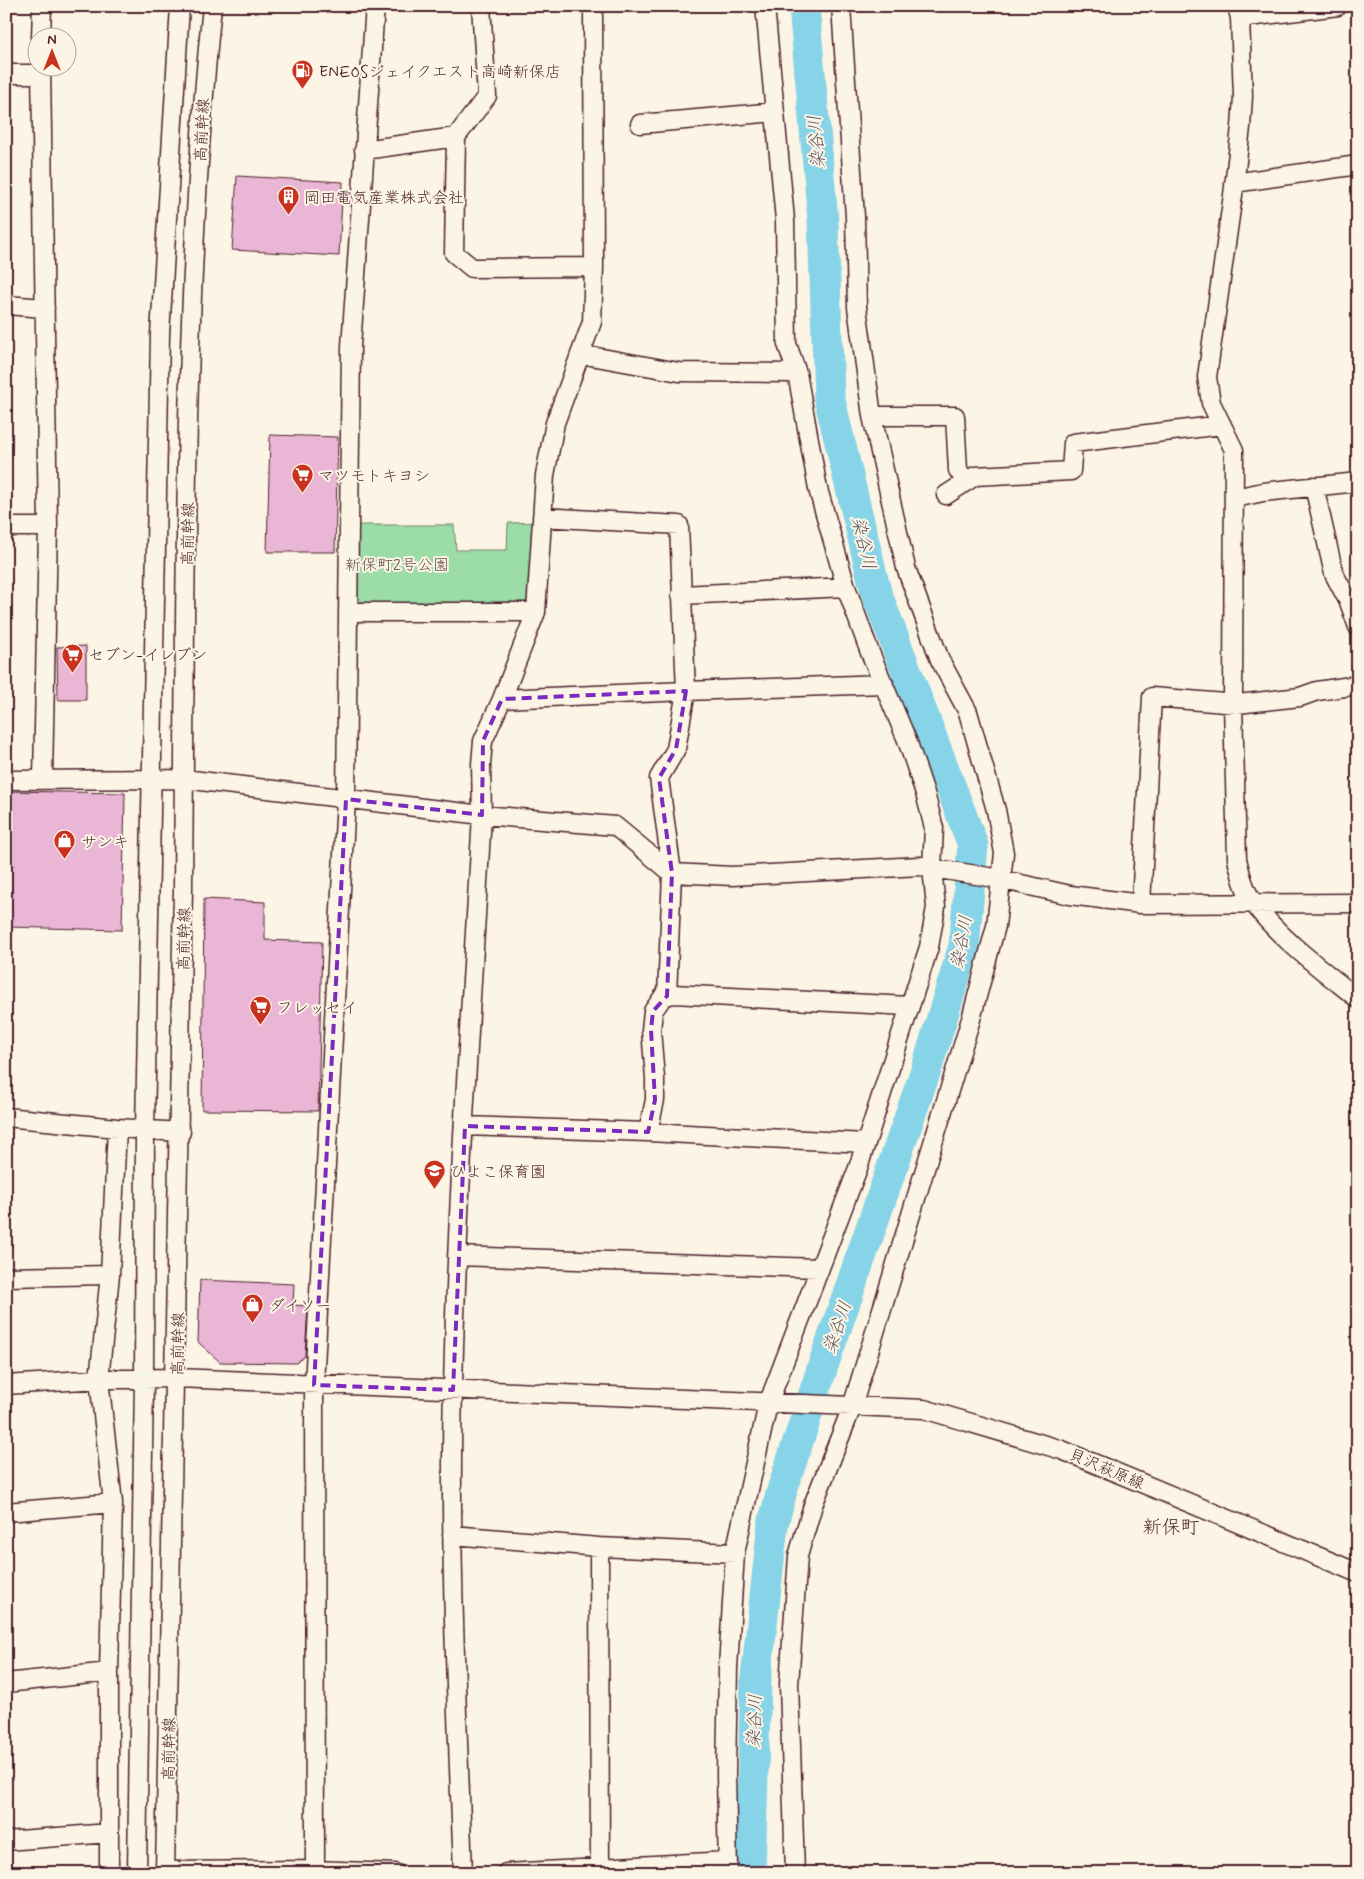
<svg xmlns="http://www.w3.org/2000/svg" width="1364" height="1879" font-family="Mynerve,'Klee One',sans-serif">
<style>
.green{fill:#9bdca7;stroke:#727e69}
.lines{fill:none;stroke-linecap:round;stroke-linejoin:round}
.river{stroke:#87d3e7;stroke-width:31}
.building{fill:#e9b7d5;stroke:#4a1f2b}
.minor-casing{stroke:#4a1f2b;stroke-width:21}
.minor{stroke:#fcf5e5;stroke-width:18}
.marked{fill:none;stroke:#7b2cbf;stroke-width:4;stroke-dasharray:10 6;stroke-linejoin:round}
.labels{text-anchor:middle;stroke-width:4;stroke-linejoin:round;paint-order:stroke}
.poi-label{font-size:16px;fill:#4a1f2b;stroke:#fcf5e5;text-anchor:start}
.street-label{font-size:16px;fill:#4a1f2b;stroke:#fcf5e5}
.park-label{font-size:16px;fill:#5e4e4a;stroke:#fcf5e5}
.water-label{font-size:18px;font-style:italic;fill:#5c5563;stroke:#fcf5e5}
.quarter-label{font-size:19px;fill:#4a1f2b;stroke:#fcf5e5}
</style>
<rect width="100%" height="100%" fill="#fcf5e5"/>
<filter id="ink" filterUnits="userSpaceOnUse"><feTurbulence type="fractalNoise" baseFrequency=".02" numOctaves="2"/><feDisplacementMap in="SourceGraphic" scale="10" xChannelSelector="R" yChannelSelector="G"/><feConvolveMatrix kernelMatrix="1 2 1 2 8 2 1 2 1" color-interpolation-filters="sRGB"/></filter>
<g filter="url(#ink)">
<path class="green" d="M 537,522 L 530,603 L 364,604 L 357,598 L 357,525 L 454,525 L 456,550 L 507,550 L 508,523 Z"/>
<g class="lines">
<path class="river" d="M 750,1873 L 756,1678 L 773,1524 L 783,1487 L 825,1360 L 927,1067 L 964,946 L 973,845 L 876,592 L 829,397 L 823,221 L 804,6"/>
</g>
<path class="building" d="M 237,176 L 343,182 L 339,256 L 232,250 Z
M 270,435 L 338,437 L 335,552 L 267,552 Z
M 86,646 L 86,700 L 58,700 L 57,647 Z
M 6,791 L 125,793 L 122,930 L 6,927 Z
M 204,899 L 265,902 L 265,940 L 322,942 L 318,1111 L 202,1110 Z
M 200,1280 L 294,1284 L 293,1305 L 308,1306 L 305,1356 L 296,1363 L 220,1362 L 198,1342 Z"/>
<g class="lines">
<defs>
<path id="minor" d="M 481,6 L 487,96 L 456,137 L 454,253 L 472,268 L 594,267
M 1237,6 L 1240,18 L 1243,96 L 1241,127 L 1233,195 L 1207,377 L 1211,403 L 1234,450 L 1233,703 L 1237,859 C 1241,876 1245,892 1255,905 C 1280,939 1325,972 1358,999
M 1240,18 L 1338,6
M 41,38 L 42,6
M 41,68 L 48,527 L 43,779
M 6,74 L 41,74
M 640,124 L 775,112
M 364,150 L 456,137
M 1234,183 L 1358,165
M 6,305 L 45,308
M 580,354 L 679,372 L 797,373
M 872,416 L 955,416 L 958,470 L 966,482
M 1314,486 L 1334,574 L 1349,602 L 1358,627
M 946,495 L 975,476 L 1071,471 L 1073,443 L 1222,425
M 1235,498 L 1263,492 L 1358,482
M 6,527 L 48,527
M 681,595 L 846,587
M 348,612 L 536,612
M 502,699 L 686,691 L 679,525 L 542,517
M 6,780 L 184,779 L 482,815 L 615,826 L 672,873 L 732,876 L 920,866 L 995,878 L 1070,895 L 1141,904 L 1358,903
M 1141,904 L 1152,697 L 1237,704 L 1300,697 L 1317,691 L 1358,685
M 667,996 L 672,873 L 659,778 L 676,749 L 686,691 L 884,684
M 6,1117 L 117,1128 L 181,1132
M 465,1126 L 648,1132 L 866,1143
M 648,1132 L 655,1100 L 655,1078 L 651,1030 L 653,1011 L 663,997 L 673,994 L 909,1006
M 457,1256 L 819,1268
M 6,1277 L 110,1275
M 6,1385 L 99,1379 L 177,1378 L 924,1409 L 1062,1450 L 1358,1573
M 6,1512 L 113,1503
M 452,1535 L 599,1547 L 735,1553
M 599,1547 L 600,1873
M 6,1683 L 109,1672
M 6,1841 L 109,1833
M 165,1871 L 315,1870 L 395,1873
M 109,1873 L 109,1672 L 113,1503 L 99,1379 L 110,1275 L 117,1128
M 137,1873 L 144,1379 L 145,1130 L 160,334 L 180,6
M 165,1873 C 172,1544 180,1216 183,888 C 186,594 182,299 212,6
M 315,1873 L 314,1385 L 346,799 L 351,346 L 375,6
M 463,1873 C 457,1711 449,1550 453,1389 C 457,1197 471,1006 482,815 L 481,764 L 483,741 L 502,699 L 536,612 L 545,475 L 555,423 L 592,322 L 594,267 L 593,6
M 506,1873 L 728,1861
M 728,1873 L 726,1774 L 728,1668 L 735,1553 L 768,1404 L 858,1168 L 929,947 L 936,907 L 932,868 L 934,828 L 925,793 L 907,740 L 869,650 L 846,587 L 818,489 L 797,373 L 787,344 L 785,220 L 765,6
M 795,1873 L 789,1684 L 798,1556 L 813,1505 L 852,1407 L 971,1019 L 996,926 L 1004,853 L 996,810 L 968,712 L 940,660 L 906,568 L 872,416 L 857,307 L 855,217 L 841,6"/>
</defs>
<use href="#minor" class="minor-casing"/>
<use href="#minor" class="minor"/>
</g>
</g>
<path class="marked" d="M 686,691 L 676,749 L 659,778 L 672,873 L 667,996 L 653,1011 L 651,1030 L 655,1100 L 648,1132 L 465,1126 L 453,1390 L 314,1385 L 346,799 L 482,815 L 483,741 L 502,699 Z"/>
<defs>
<symbol id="fuel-pin" viewBox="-11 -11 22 30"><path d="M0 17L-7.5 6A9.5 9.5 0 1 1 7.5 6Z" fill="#c8321e" stroke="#fcf5e5"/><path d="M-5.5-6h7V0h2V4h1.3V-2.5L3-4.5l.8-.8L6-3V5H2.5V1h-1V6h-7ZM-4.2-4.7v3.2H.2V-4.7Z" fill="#fff"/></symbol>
<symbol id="building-pin" viewBox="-11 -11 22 30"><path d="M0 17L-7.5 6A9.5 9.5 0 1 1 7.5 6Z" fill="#c8321e" stroke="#fcf5e5"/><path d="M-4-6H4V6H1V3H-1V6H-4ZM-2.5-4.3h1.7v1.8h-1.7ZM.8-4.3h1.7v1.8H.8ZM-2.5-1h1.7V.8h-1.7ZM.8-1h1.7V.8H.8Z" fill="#fff"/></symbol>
<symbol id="supermarket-pin" viewBox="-11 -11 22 30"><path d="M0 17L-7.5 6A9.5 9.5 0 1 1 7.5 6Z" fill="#c8321e" stroke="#fcf5e5"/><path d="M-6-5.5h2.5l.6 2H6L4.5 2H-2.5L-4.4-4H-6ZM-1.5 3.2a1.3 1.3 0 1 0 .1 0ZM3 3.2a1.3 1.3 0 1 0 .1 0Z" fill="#fff"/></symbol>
<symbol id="shop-pin" viewBox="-11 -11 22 30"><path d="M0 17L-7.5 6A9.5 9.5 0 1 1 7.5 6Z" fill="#c8321e" stroke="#fcf5e5"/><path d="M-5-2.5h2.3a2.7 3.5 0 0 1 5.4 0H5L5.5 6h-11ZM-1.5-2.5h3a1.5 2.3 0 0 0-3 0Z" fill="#fff"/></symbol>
<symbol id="school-pin" viewBox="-11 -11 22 30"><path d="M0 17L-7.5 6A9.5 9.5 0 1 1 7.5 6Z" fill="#c8321e" stroke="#fcf5e5"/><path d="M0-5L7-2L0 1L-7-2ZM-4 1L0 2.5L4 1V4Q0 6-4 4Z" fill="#fff"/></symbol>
</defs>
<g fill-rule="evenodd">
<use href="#fuel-pin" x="290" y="58" width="25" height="34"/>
<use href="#building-pin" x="276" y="184" width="25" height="34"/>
<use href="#supermarket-pin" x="290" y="462" width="25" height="34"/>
<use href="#supermarket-pin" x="60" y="642" width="25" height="34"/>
<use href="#shop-pin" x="52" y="828" width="25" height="34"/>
<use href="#supermarket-pin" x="248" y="994" width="25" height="34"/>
<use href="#school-pin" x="422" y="1158" width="25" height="34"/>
<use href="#shop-pin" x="240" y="1292" width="25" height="34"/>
</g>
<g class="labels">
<g class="poi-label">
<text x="319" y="77">ENEOSジェイクエスト高崎新保店</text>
<text x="304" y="203">岡田電気産業株式会社</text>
<text x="318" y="481">マツモトキヨシ</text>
<text x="88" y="660">セブン-イレブン</text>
<text x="81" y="847">サンキ</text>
<text x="277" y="1013">フレッセイ</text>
<text x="450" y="1177">ひよこ保育園</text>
<text x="269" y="1311">ダイソー</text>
</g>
<g class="street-label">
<text transform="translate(201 130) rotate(-87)" y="6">高前幹線</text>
<text transform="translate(187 534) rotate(-89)" y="6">高前幹線</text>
<text transform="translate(183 939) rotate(-89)" y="6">高前幹線</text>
<text transform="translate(177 1344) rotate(-89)" y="6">高前幹線</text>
<text transform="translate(1107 1468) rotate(23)" y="6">貝沢萩原線</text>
<text transform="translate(168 1749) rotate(-89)" y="6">高前幹線</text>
</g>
<g class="park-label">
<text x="397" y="570">新保町2号公園</text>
</g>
<g class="water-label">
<text transform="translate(816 142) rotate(-95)" y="6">染谷川</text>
<text transform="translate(864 543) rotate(77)" y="6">染谷川</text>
<text transform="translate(961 942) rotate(-80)" y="6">染谷川</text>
<text transform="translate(837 1327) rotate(-71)" y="6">染谷川</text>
<text transform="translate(754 1721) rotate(-88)" y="6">染谷川</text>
</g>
<g class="quarter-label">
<text x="1171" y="1533">新保町</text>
</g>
</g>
<rect width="1364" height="1879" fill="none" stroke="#fcf5e5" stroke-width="25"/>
<rect x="12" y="12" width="1339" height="1854" fill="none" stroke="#4a1f2b" stroke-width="2" filter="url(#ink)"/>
<g transform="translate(52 52)"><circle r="24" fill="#fcf5e5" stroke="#b59f9b"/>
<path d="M0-4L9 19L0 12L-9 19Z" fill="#c8321e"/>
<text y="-8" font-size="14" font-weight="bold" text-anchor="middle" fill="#4a1f2b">N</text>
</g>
</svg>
